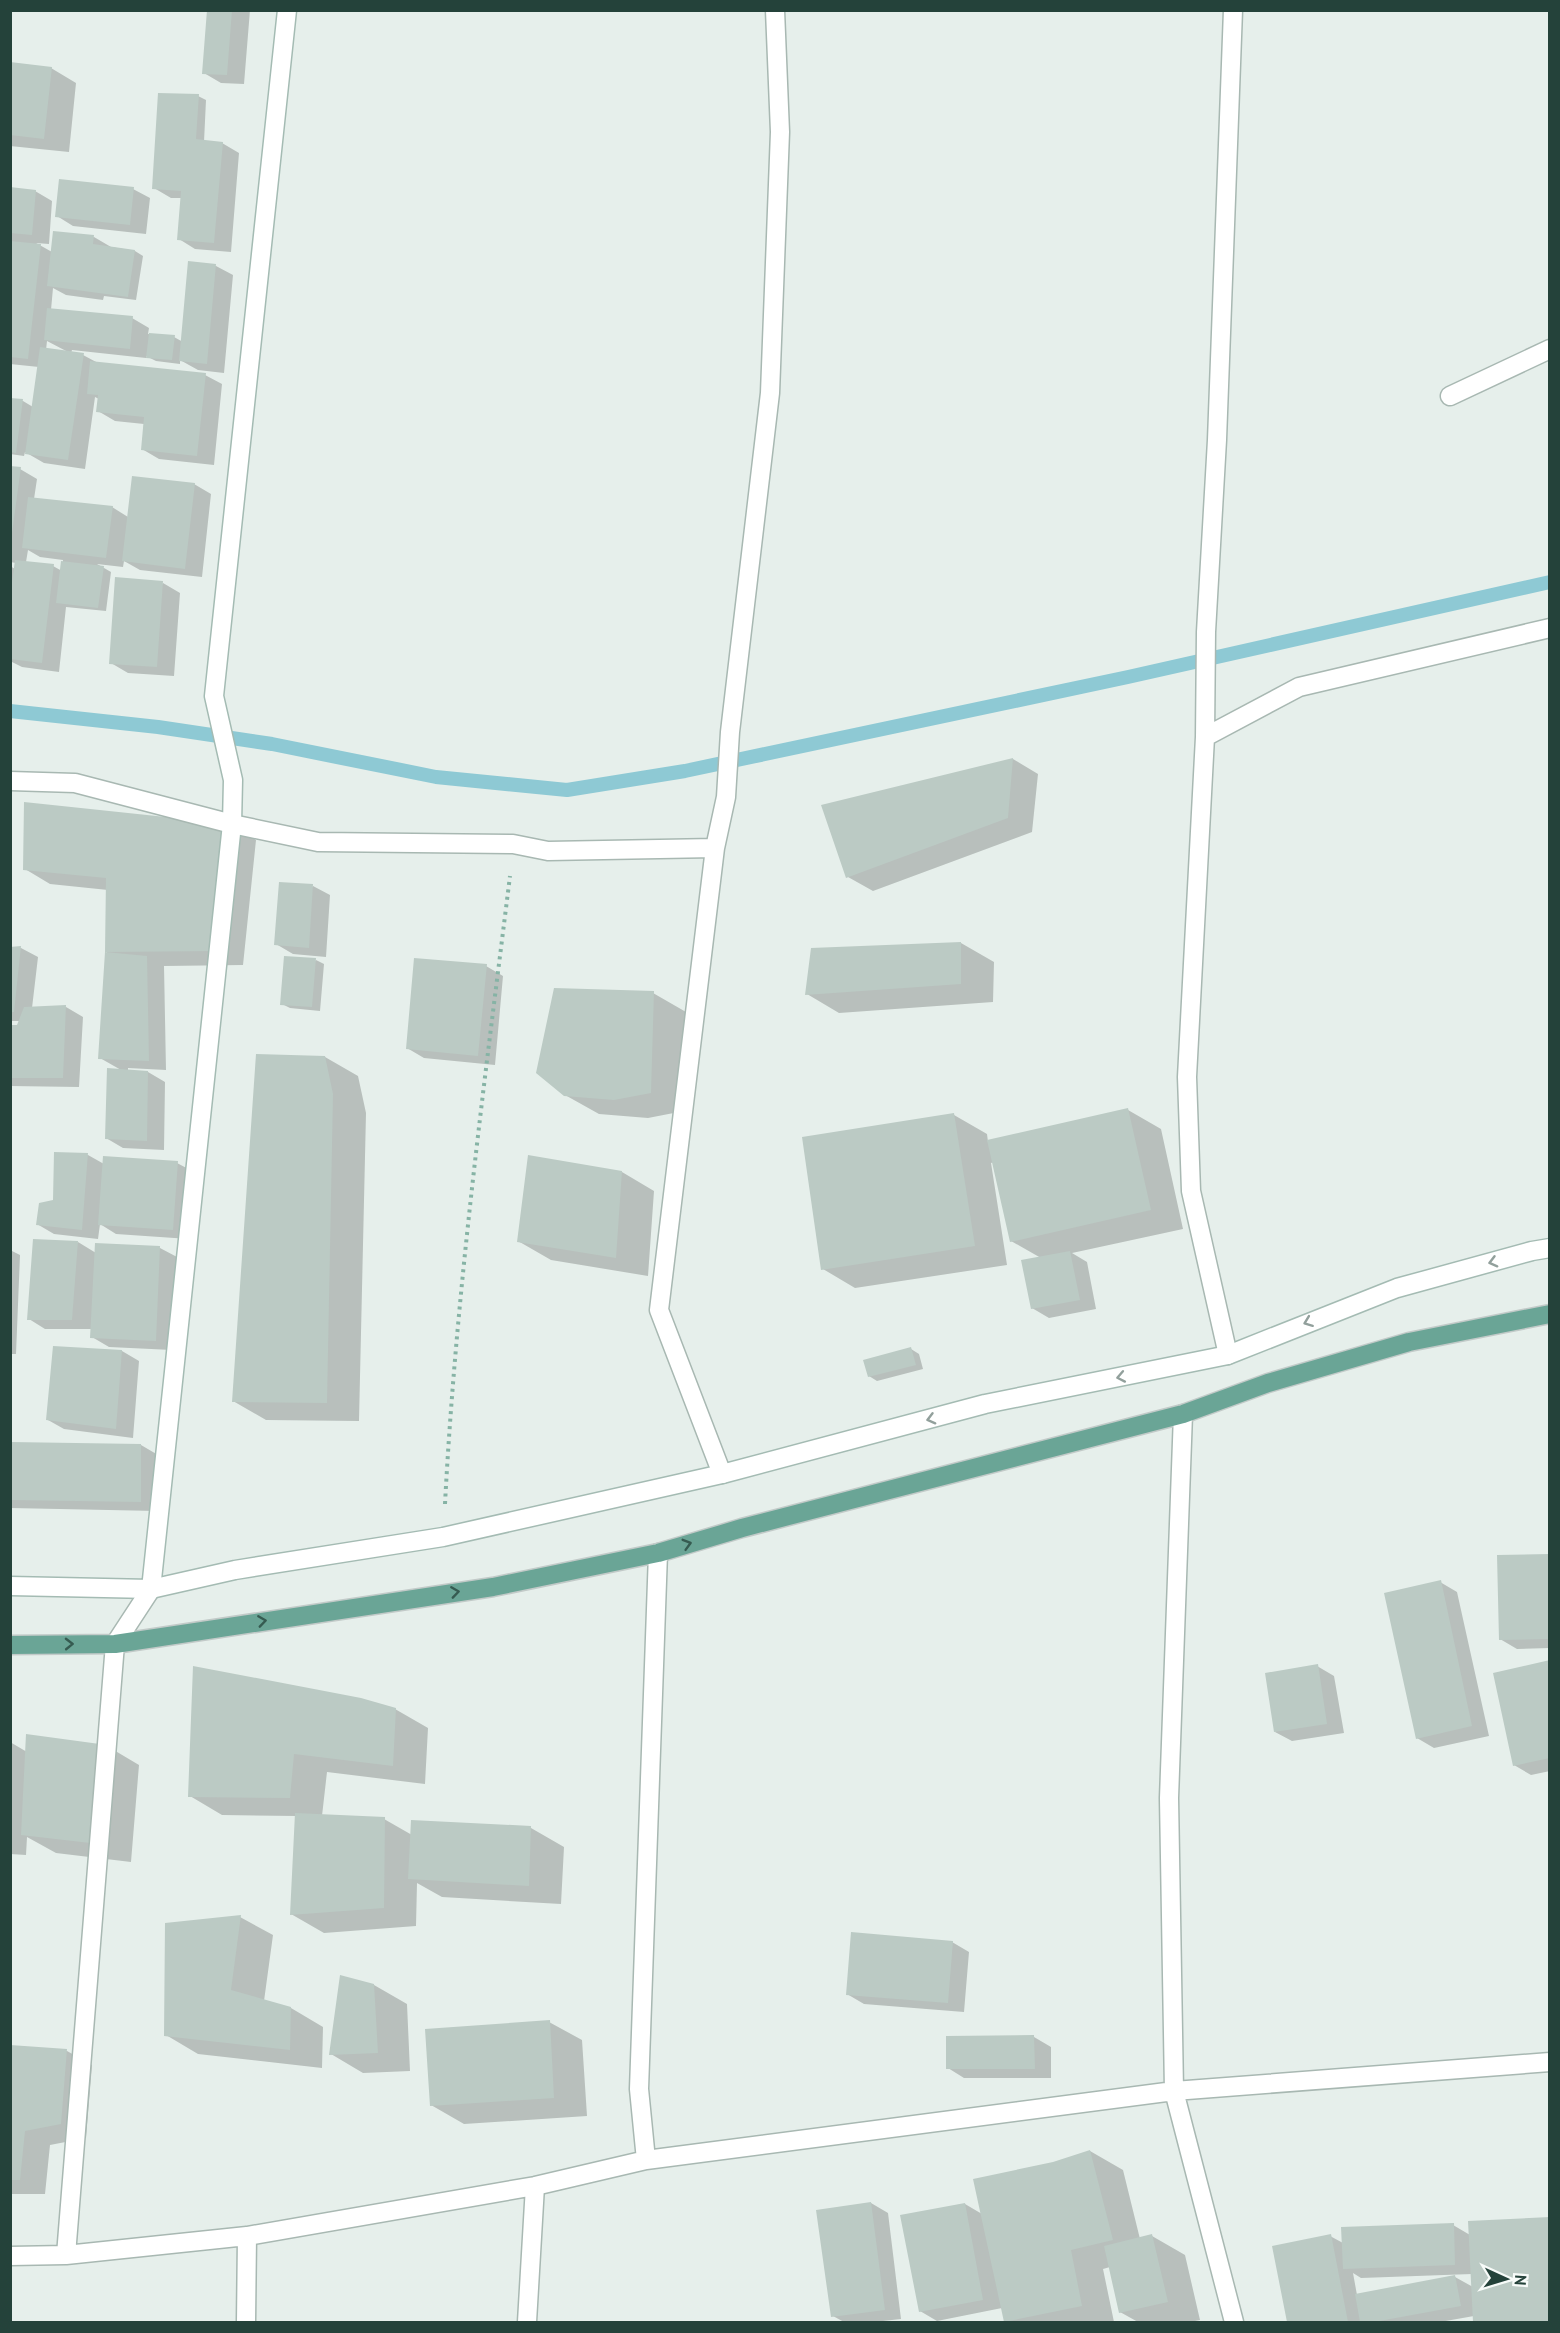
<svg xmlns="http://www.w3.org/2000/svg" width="1560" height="2333" font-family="'PT Sans',sans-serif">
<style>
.shadow{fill:#0003;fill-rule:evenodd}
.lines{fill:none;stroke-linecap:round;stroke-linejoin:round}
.stream{stroke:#8ec9d4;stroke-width:14}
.building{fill:#bbcac4}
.street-casing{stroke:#a8b8b2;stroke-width:21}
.secondary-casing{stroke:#a4bbb3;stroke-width:21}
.primary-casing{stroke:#c2cac8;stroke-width:21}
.path{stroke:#86b3a5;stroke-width:4;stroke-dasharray:3 4.5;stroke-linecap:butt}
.street{stroke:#fff;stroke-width:18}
.secondary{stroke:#fff;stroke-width:18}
.primary{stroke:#6aa596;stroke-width:18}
.oneway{stroke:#92a09c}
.oneway2{stroke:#365b51}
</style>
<rect width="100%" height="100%" fill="#e6efeb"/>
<path class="shadow" d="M 209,10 L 250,10 L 244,84 L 221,83 L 204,73 Z
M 10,64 L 51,68 L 76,83 L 69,152 L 10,146 Z
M 198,96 L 206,100 L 204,142 L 222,143 L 239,153 L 231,252 L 195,249 L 179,239 L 182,198 L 171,198 L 154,188 Z
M 10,189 L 35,191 L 52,201 L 49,244 L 36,243 L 52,252 L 94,237 L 111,247 L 135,251 L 143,256 L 136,300 L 104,296 L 103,300 L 66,295 L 53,288 L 51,310 L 132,318 L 149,328 L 148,334 L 174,337 L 183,342 L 190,263 L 216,266 L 233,275 L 224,373 L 198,370 L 180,360 L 180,364 L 156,361 L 146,356 L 146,358 L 72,350 L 71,353 L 83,355 L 98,363 L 205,375 L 222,384 L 214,465 L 159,459 L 142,449 L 144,424 L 115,421 L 98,411 L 99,399 L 95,397 L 85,469 L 44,463 L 25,452 L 24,456 L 10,454 L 10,399 L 23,401 L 33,407 L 39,367 L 10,364 ZM 47,341 L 68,352 L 46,350 Z
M 133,189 L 150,198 L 146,234 L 73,226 L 57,216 Z
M 10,468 L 20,469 L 37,479 L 34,499 L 112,507 L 128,517 L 194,484 L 211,494 L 202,577 L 140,570 L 124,561 L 123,567 L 97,564 L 111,572 L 106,611 L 66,607 L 59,672 L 22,667 L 10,661 L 10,566 L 15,569 L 16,563 L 10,562 ZM 28,550 L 40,557 L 63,560 L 62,571 L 53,566 L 26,562 Z
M 163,583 L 180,593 L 174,676 L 128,673 L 111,663 Z
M 1013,759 L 1038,774 L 1032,832 L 873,891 L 848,877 L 823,807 Z
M 231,825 L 256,840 L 243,965 L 164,966 L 166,1070 L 128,1068 L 128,1071 L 148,1072 L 165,1082 L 164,1150 L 123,1148 L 106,1138 L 121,1070 L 100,1058 L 107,952 L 108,890 L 50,884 L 25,869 Z
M 313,886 L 330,895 L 326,957 L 293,954 L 276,944 Z
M 961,943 L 994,962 L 993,1002 L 839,1013 L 807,994 Z
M 21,948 L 38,957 L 32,1008 L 66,1007 L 83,1017 L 79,1087 L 10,1086 L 10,1027 L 18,1026 L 20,1021 L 10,1021 L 10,949 Z
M 316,960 L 324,964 L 320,1011 L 290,1008 L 282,1004 Z
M 486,966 L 503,976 L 495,1065 L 424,1058 L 407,1048 Z
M 653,993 L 686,1012 L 684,1111 L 648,1118 L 599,1114 L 565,1095 Z
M 325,1057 L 358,1076 L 366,1113 L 359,1421 L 266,1420 L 233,1401 Z
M 1128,1110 L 1161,1129 L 1183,1229 L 1072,1253 L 1087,1262 L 1096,1309 L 1049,1318 L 1032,1308 L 1041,1258 L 1011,1241 L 994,1162 L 991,1163 L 1007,1265 L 855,1288 L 823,1269 L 954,1115 L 987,1134 L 988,1142 Z
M 55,1154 L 88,1155 L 104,1164 L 177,1163 L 194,1172 L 189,1239 L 116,1234 L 100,1224 L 98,1239 L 54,1234 L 37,1224 L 54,1201 Z
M 622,1172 L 654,1191 L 648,1276 L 551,1260 L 518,1241 Z
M 78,1242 L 96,1253 L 160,1248 L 177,1257 L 172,1350 L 109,1347 L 92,1337 L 92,1329 L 45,1329 L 29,1319 Z
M 10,1250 L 20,1255 L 16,1354 L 10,1354 Z
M 54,1348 L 122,1351 L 139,1361 L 133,1438 L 64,1429 L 48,1420 Z
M 911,1349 L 919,1354 L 923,1369 L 877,1381 L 869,1376 Z
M 10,1443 L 141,1445 L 158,1455 L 157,1511 L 10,1508 Z
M 1550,1555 L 1550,1648 L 1517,1649 L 1500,1639 Z
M 1440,1582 L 1457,1592 L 1489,1736 L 1434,1748 L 1417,1738 Z
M 1550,1661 L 1550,1771 L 1531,1775 L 1514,1765 Z
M 1317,1666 L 1334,1676 L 1344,1733 L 1292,1741 L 1275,1732 Z
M 395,1709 L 428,1728 L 425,1784 L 327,1772 L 322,1816 L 384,1819 L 412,1835 L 413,1822 L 531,1828 L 564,1847 L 561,1904 L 442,1897 L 417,1883 L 416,1926 L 324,1933 L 291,1914 L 297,1816 L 222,1815 L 190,1796 Z
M 10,1742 L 27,1752 L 107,1746 L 139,1765 L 131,1862 L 56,1853 L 27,1837 L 26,1855 L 10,1854 Z
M 240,1917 L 273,1935 L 264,2001 L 291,2008 L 323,2027 L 322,2068 L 198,2054 L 166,2035 Z
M 952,1942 L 969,1952 L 964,2012 L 864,2004 L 847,1994 Z
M 374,1985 L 407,2004 L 410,2071 L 363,2073 L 331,2054 Z
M 549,2022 L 582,2040 L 587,2116 L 464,2124 L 431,2105 Z
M 1034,2037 L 1051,2047 L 1051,2078 L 964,2078 L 948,2068 Z
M 10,2047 L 67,2051 L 92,2065 L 86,2138 L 50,2145 L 45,2194 L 10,2194 Z
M 1090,2151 L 1123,2170 L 1140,2239 L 1152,2236 L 1185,2255 L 1200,2320 L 1190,2322 L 1138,2322 L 1120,2312 L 1110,2267 L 1103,2269 L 1114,2322 L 1005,2322 L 1002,2308 L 937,2321 L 920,2311 L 965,2204 L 982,2214 L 1053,2164 Z
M 871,2203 L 888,2213 L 901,2319 L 874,2322 L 844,2322 L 833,2316 Z
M 1550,2219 L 1550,2322 L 1474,2322 L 1474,2316 L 1440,2322 L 1289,2322 L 1274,2247 L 1330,2236 L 1343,2243 L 1453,2225 L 1470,2235 ZM 1353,2273 L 1361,2278 L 1472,2274 L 1473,2287 L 1455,2277 L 1357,2295 Z"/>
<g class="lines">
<path class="stream" d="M 10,711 L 158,727 L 272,744 L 436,777 L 567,790 L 685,771 L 1128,677 L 1550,582"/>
</g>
<path class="building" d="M 207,10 L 232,10 L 227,75 L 202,74 Z
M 10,62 L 52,67 L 44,139 L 10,135 Z
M 158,93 L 199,94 L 196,139 L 223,142 L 214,243 L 177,240 L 181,191 L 152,189 Z
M 59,179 L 134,187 L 130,225 L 55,217 Z
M 10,187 L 36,190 L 32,235 L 10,233 Z
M 53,231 L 94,235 L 93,244 L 135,250 L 128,297 L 47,286 Z
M 10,241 L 41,244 L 28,359 L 10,357 Z
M 188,261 L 216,264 L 207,364 L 179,361 Z
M 47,308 L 133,316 L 130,349 L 44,340 Z
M 149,333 L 175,335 L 172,360 L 146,358 Z
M 40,347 L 84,353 L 68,460 L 25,454 Z
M 90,361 L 206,373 L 197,456 L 141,450 L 144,417 L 96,412 L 98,395 L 87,394 Z
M 10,398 L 23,399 L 16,453 L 10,452 Z
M 10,466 L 21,467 L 12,533 L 10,533 Z
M 132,476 L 195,483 L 185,569 L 122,561 Z
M 28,497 L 113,506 L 106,558 L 22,548 Z
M 15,560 L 54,564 L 42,663 L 10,659 L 10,597 Z
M 61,561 L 104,566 L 98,608 L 56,603 Z
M 115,577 L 163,581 L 157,667 L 109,664 Z
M 1013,758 L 1008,818 L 846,878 L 821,805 Z
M 24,802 L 232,824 L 218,951 L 105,952 L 106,878 L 23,870 Z
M 279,882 L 313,884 L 309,948 L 274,945 Z
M 961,942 L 961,984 L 805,995 L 811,948 Z
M 21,946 L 14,1012 L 10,1012 L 10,947 Z
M 105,952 L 147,956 L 149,1061 L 98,1059 Z
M 284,956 L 316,958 L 312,1007 L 280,1005 Z
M 414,958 L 487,964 L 478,1056 L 406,1049 Z
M 554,988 L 654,991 L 651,1093 L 614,1100 L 564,1096 L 536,1073 Z
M 66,1005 L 63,1078 L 10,1078 L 10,1025 L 17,1025 L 24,1007 Z
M 256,1054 L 325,1056 L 333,1094 L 327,1403 L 232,1402 Z
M 107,1068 L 148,1071 L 147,1141 L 105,1139 Z
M 1128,1108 L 1151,1210 L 1010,1242 L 987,1140 Z
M 954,1113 L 975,1246 L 821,1270 L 802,1137 Z
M 54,1152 L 88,1153 L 82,1230 L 36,1225 L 39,1203 L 53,1200 Z
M 528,1155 L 622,1171 L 616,1258 L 517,1242 Z
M 103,1156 L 178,1161 L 173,1230 L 98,1225 Z
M 33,1239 L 78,1241 L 72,1320 L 27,1320 Z
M 95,1243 L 160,1246 L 156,1341 L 90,1338 Z
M 1070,1251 L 1080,1300 L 1031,1309 L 1021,1260 Z
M 53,1346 L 122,1350 L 116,1429 L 46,1420 Z
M 911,1347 L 916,1365 L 868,1377 L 863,1360 Z
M 10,1442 L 141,1444 L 141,1502 L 10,1500 Z
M 1550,1554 L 1550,1639 L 1499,1640 L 1497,1555 Z
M 1441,1580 L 1472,1726 L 1416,1739 L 1384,1593 Z
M 1550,1660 L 1550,1758 L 1513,1766 L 1493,1673 Z
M 1318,1664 L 1327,1724 L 1274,1732 L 1265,1673 Z
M 193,1666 L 361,1698 L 396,1708 L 393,1766 L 294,1754 L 290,1798 L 188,1797 Z
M 26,1734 L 107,1745 L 99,1844 L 21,1835 Z
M 295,1813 L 385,1817 L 384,1908 L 290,1915 Z
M 411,1820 L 531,1826 L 529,1886 L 408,1879 Z
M 241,1915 L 231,1990 L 291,2007 L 290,2050 L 164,2036 L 165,1923 Z
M 851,1932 L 953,1941 L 948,2003 L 846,1995 Z
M 340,1975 L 374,1984 L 378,2053 L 329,2055 Z
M 550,2020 L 554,2098 L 430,2106 L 425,2029 Z
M 1034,2035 L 1035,2069 L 946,2069 L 946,2036 Z
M 10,2045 L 67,2049 L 61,2124 L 25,2131 L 20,2180 L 10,2180 Z
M 1090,2150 L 1113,2240 L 1071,2250 L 1082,2306 L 1004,2322 L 973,2179 L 1053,2162 Z
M 871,2202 L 885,2310 L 831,2317 L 816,2210 Z
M 965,2203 L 983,2300 L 919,2312 L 900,2215 Z
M 1550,2217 L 1550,2322 L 1473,2322 L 1468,2221 Z
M 1454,2223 L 1455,2265 L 1343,2269 L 1341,2227 Z
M 1152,2234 L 1168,2302 L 1119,2313 L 1104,2246 Z
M 1331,2234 L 1348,2322 L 1287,2322 L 1272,2246 Z
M 1455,2275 L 1461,2306 L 1374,2322 L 1360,2322 L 1355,2294 Z"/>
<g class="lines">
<defs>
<path id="street" d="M 1450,396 L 1550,349
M 1205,737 L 1299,687 L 1550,628
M 10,781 L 75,783 L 232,824 L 318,842 L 513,844 L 548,851 L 715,848
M 1228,1355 L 1191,1191 L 1187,1077 L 1205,737 L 1206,632 L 1217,440 L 1233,10
M 1183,1414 L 1169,1798 L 1174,2091 L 1234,2322
M 722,1474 L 659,1310 L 715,848 L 726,797 L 730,732 L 770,393 L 780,132 L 775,10
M 646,2160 L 639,2089 L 658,1553
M 66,2255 L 115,1644 L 151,1589
M 10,2256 L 66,2255 L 247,2236 L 535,2186 L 646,2160 L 1174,2091 L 1550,2062
M 246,2322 L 247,2236
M 527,2322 L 535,2186"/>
<path id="secondary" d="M 10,1586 L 151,1589 L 235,1570 L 443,1537 L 722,1474 L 985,1404 L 1228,1355 L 1397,1288 L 1532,1251 L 1550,1248
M 151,1589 L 232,824 L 233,780 L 214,696 L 287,10"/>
<path id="primary" d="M 10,1645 L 115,1644 L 493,1587 L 658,1553 L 742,1528 L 1183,1414 L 1268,1383 L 1409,1342 L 1550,1314"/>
</defs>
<use href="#street" class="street-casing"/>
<use href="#secondary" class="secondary-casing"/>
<use href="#primary" class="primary-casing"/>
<path class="path" d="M 445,1504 C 456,1293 484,1085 510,876"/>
<use href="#street" class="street"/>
<use href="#secondary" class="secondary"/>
<use href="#primary" class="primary"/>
</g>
<defs><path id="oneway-chevron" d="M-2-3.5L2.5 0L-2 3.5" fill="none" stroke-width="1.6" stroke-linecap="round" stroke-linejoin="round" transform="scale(1.5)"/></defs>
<g class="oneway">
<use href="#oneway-chevron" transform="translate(1493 1262) rotate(165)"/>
<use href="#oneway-chevron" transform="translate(1308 1322) rotate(159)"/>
<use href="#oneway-chevron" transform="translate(1121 1377) rotate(169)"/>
<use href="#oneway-chevron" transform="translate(931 1419) rotate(165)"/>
</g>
<g class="oneway2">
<use href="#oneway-chevron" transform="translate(687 1544) rotate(-16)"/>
<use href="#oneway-chevron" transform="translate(455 1592) rotate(-8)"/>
<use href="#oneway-chevron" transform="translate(262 1621) rotate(-8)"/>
<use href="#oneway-chevron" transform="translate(69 1644) rotate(-1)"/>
</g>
<rect width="1560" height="2333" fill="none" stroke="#24423a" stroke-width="24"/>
<g transform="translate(1506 2279) rotate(94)" stroke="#f7fbf9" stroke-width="4.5" paint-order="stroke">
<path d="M0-4.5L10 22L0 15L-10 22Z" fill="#24423a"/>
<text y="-9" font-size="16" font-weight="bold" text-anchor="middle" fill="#24423a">N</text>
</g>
</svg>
